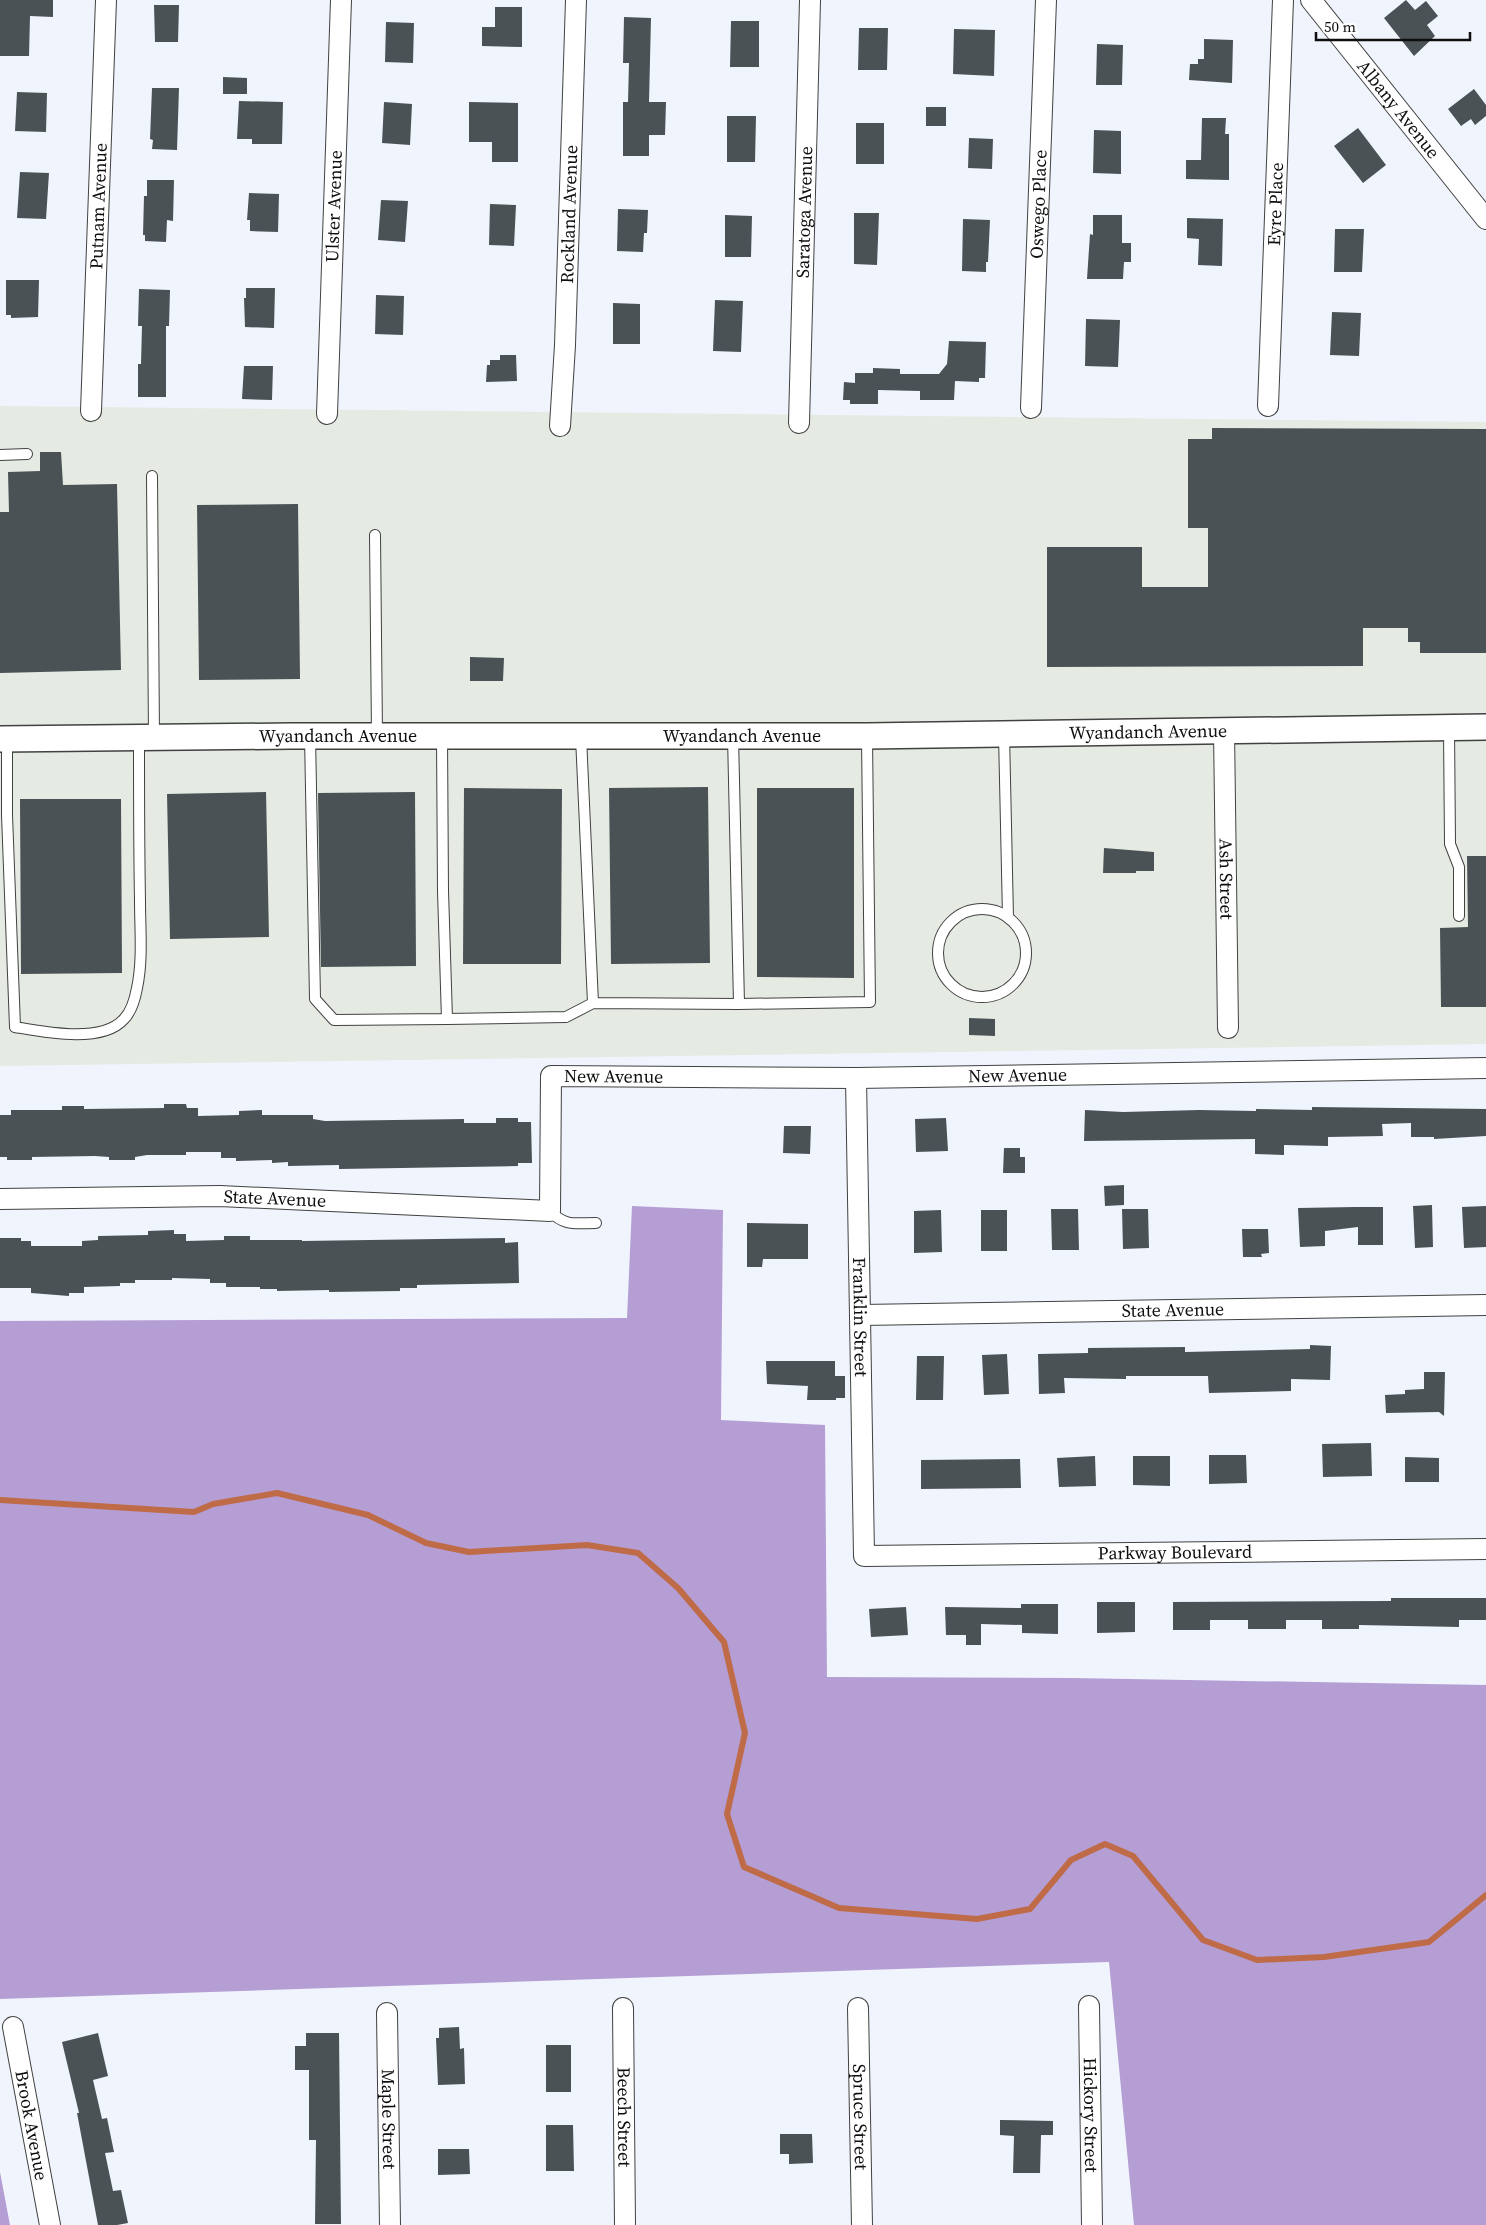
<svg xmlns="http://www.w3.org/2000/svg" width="1486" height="2225" font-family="'Source Serif 4',serif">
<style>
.industrial{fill:#e5ebe3}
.forest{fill:#b59ed4}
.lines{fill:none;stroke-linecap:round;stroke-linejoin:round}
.stream{stroke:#bf6b48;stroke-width:6}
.building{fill:#4b5255}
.service-casing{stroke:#414141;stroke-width:12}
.minor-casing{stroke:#414141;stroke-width:22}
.tertiary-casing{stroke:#414141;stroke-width:28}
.service{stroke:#fff;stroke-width:10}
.minor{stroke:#fff;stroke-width:20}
.tertiary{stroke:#fff;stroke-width:25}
.labels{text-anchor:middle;stroke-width:5;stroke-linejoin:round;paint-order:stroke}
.street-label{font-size:18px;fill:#0e0e0e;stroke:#fff}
</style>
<rect width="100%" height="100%" fill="#f0f4fd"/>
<path class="industrial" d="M 0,406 L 1486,422 L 1486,1044 L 0,1066 Z"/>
<path class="forest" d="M 632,1206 L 723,1210 L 721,1420 L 825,1425 L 827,1677 L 1072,1678 L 1486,1685 L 1486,2225 L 1134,2225 L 1109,1962 L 0,1999 L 0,1321 L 627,1318 Z
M 0,2172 L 10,2225 L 0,2225 Z"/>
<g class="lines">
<path class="stream" d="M 0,1500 L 194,1512 L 213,1504 L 277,1493 L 368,1515 L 426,1543 L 469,1552 L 587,1545 L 638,1553 L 678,1588 L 724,1642 L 745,1733 L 727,1814 L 744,1867 L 839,1908 L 977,1919 L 1030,1909 L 1071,1860 L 1105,1844 L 1133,1856 L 1203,1940 L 1257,1960 L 1324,1957 L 1429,1942 L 1486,1895"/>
</g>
<path class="building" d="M 0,0 L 53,0 L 53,17 L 30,16 L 29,56 L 0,56 Z
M 1406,0 L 1415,10 L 1426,1 L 1438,16 L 1427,25 L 1435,36 L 1414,56 L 1384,18 Z
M 154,5 L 179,5 L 178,42 L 155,42 Z
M 495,7 L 522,7 L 522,47 L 482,46 L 482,27 L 495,27 Z
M 624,17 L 651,18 L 649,102 L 666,102 L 665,135 L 649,135 L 649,156 L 623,156 L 623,102 L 628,102 L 629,63 L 623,63 Z
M 731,21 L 759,21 L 759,67 L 730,67 Z
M 386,22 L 414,23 L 413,63 L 385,62 Z
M 859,28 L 888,28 L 887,70 L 858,70 Z
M 954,29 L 995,30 L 994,76 L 953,74 Z
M 1204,39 L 1233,40 L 1232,83 L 1189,80 L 1190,64 L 1198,64 L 1198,59 L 1204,59 Z
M 1097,44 L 1123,45 L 1122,85 L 1096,85 Z
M 223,77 L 247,78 L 247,94 L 223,94 Z
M 152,88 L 179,88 L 177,150 L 152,149 L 153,140 L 150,139 Z
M 1474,89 L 1486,105 L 1486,116 L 1475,125 L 1471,119 L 1461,126 L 1448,109 Z
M 17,92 L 47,93 L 46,132 L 15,131 Z
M 239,101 L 283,102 L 282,144 L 252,144 L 252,139 L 237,139 Z
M 384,102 L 412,104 L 410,145 L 382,143 Z
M 469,102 L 518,103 L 518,162 L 492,162 L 492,142 L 469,142 Z
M 926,107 L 946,107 L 946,126 L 926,126 Z
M 727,116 L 756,116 L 755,162 L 727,162 Z
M 1202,118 L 1226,118 L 1225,134 L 1229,134 L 1229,180 L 1186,179 L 1186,160 L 1201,160 Z
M 856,123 L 884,123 L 884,164 L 856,164 Z
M 1358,128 L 1386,165 L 1363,183 L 1334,146 Z
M 1094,130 L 1121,131 L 1121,174 L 1093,173 Z
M 969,138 L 993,139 L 992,169 L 968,168 Z
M 20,172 L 49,173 L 46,219 L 17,218 Z
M 147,180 L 174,180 L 173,221 L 167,220 L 166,242 L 145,241 L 145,235 L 143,235 L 144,196 L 147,196 Z
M 249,193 L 279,194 L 278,232 L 250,231 L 250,220 L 247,220 Z
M 381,200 L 408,201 L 405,242 L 378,240 Z
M 490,204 L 516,205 L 514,246 L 489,245 Z
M 618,209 L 648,210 L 647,233 L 644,233 L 643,252 L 617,251 Z
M 854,213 L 879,213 L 877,265 L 854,264 Z
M 725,215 L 752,216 L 751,257 L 725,257 Z
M 1093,215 L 1122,215 L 1122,243 L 1131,243 L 1131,262 L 1124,262 L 1123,279 L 1087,279 L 1090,234 L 1093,235 Z
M 1187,218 L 1223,219 L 1222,266 L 1198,265 L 1199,239 L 1187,238 Z
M 963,219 L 990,220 L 988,262 L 986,262 L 986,272 L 962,271 Z
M 1335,229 L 1364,229 L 1362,272 L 1334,272 Z
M 6,280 L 39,280 L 38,317 L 11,318 L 11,315 L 6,315 Z
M 246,288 L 275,288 L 274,328 L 245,327 L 244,298 L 246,298 Z
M 139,289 L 170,290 L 169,326 L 166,326 L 166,397 L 138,397 L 138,364 L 141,364 L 142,326 L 138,326 Z
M 376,295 L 404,296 L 403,335 L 375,334 Z
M 715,300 L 743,301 L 741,352 L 713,351 Z
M 613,303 L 640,304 L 640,344 L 613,344 Z
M 1332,312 L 1361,313 L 1359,356 L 1330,355 Z
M 1086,319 L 1120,320 L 1118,367 L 1085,366 Z
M 949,341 L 986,342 L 985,378 L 979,378 L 979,382 L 955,381 L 954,400 L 920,400 L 920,391 L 878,390 L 878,404 L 850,404 L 850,400 L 843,400 L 844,382 L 855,383 L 855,373 L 873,373 L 873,368 L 900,369 L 900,374 L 939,374 L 947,364 Z
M 500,355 L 516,355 L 517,381 L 486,382 L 487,365 L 490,365 L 490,360 L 500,360 Z
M 244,366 L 273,366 L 272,400 L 242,399 Z
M 1212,428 L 1486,429 L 1486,653 L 1420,653 L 1420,642 L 1408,642 L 1408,628 L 1363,628 L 1363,666 L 1047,667 L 1047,547 L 1142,547 L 1142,587 L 1208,587 L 1208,528 L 1188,528 L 1188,439 L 1212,439 Z
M 40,452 L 61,452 L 63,485 L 117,484 L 121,670 L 0,673 L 0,512 L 9,512 L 8,472 L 40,471 Z
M 298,504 L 300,679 L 199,680 L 197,505 Z
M 470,657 L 504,658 L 503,681 L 470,681 Z
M 708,787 L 710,963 L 611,964 L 609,788 Z
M 464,788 L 562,789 L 561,964 L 463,964 Z
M 757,788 L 854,788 L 854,978 L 757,977 Z
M 266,792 L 269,937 L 170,939 L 167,794 Z
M 415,792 L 416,966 L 321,967 L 318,793 Z
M 20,799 L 121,799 L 122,973 L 21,974 Z
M 1104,848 L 1154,852 L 1154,871 L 1136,871 L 1136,873 L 1103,873 Z
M 1467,856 L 1486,856 L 1486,1007 L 1441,1007 L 1440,928 L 1468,927 Z
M 969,1018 L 995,1019 L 995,1036 L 969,1035 Z
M 164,1104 L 186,1104 L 187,1108 L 198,1108 L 198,1116 L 239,1115 L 239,1111 L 262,1110 L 262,1115 L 313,1115 L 313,1119 L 325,1121 L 464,1119 L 464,1123 L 496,1123 L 496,1118 L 518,1118 L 518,1122 L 531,1122 L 532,1163 L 518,1163 L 518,1166 L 339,1169 L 339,1165 L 288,1166 L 288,1162 L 272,1163 L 272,1160 L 236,1161 L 236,1158 L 221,1158 L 221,1152 L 186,1152 L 186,1155 L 147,1155 L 135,1157 L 135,1160 L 109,1160 L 109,1157 L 95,1156 L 32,1157 L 32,1160 L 7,1160 L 7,1157 L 0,1157 L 0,1115 L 11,1115 L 11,1110 L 62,1110 L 62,1106 L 84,1106 L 84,1109 L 164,1108 Z
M 1312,1107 L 1486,1109 L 1486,1136 L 1434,1139 L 1434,1137 L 1411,1137 L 1411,1123 L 1382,1124 L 1383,1136 L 1328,1137 L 1328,1146 L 1284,1145 L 1284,1155 L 1255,1154 L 1255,1139 L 1084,1141 L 1085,1110 L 1123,1112 L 1199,1110 L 1256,1111 L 1256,1109 L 1312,1110 Z
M 946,1118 L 948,1151 L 916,1152 L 915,1119 Z
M 784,1126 L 811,1126 L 810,1154 L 783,1153 Z
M 1004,1148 L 1020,1148 L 1020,1157 L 1025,1157 L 1025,1173 L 1003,1173 Z
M 1124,1185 L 1124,1205 L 1105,1206 L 1104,1186 Z
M 1432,1205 L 1433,1247 L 1415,1248 L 1413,1206 Z
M 1486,1206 L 1486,1247 L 1464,1248 L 1462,1207 Z
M 1355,1207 L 1383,1207 L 1383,1245 L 1358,1245 L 1358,1227 L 1325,1231 L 1325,1246 L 1300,1247 L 1298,1208 Z
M 1051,1209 L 1078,1209 L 1079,1250 L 1052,1250 Z
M 1122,1209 L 1148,1209 L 1149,1248 L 1123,1249 Z
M 941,1210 L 942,1252 L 914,1253 L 914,1211 Z
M 981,1210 L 1007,1210 L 1007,1251 L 981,1251 Z
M 747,1223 L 808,1224 L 808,1259 L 763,1259 L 762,1267 L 747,1267 Z
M 1242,1229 L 1268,1229 L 1269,1253 L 1261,1254 L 1262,1257 L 1243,1257 Z
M 174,1230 L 174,1234 L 186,1234 L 186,1241 L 224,1240 L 224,1236 L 250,1236 L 250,1240 L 302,1240 L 302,1241 L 505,1238 L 505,1243 L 518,1242 L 519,1283 L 417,1285 L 417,1288 L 400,1288 L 400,1291 L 329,1292 L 329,1290 L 277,1291 L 277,1289 L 260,1289 L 260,1287 L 226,1287 L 226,1283 L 210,1283 L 210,1279 L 172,1278 L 172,1280 L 135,1280 L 135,1283 L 120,1283 L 120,1286 L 84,1287 L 84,1293 L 69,1293 L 69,1296 L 31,1293 L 31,1288 L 0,1288 L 0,1238 L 21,1238 L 21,1241 L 31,1241 L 31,1246 L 82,1246 L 82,1241 L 98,1240 L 98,1236 L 148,1235 L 148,1231 Z
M 1310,1345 L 1331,1346 L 1330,1380 L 1291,1379 L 1291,1391 L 1209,1393 L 1208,1376 L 1126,1376 L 1126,1379 L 1064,1378 L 1065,1393 L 1039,1394 L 1038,1354 L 1088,1353 L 1088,1348 L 1185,1347 L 1185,1352 L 1310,1349 Z
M 1007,1354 L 1009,1394 L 984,1395 L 982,1355 Z
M 917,1356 L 944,1356 L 943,1400 L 916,1400 Z
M 766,1361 L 835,1361 L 835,1376 L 845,1376 L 845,1398 L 836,1398 L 836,1400 L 807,1400 L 808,1386 L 767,1384 Z
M 1424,1372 L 1445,1372 L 1444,1416 L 1439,1412 L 1386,1413 L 1385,1395 L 1405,1394 L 1405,1390 L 1424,1389 Z
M 1371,1443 L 1372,1476 L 1323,1477 L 1322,1444 Z
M 1209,1455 L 1246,1455 L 1247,1483 L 1209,1484 Z
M 1095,1456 L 1096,1486 L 1059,1487 L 1057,1458 Z
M 1133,1456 L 1170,1456 L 1170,1486 L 1133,1485 Z
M 1405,1457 L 1439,1458 L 1439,1482 L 1405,1482 Z
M 1020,1459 L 1021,1488 L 921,1489 L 921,1460 Z
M 1391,1598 L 1486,1598 L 1486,1620 L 1459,1620 L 1459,1627 L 1359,1625 L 1359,1629 L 1322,1629 L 1322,1620 L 1286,1620 L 1286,1629 L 1248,1629 L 1248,1620 L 1210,1620 L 1210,1630 L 1173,1630 L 1173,1602 L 1391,1601 Z
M 1097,1602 L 1135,1602 L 1135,1632 L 1097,1633 Z
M 1021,1604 L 1058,1604 L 1058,1634 L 1022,1633 L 1022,1625 L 981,1624 L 981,1645 L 966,1645 L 966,1635 L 946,1635 L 945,1607 L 1021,1608 Z
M 906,1607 L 908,1635 L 871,1637 L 869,1609 Z
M 459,2027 L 460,2049 L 464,2048 L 465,2084 L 438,2085 L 436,2038 L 439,2038 L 439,2028 Z
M 98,2033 L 108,2076 L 93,2080 L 102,2119 L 107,2118 L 114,2152 L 105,2153 L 113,2191 L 121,2190 L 128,2223 L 117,2225 L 98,2225 L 77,2113 L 79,2113 L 62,2042 Z
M 306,2033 L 339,2033 L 341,2224 L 315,2224 L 316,2140 L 309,2140 L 309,2070 L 295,2070 L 295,2046 L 306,2046 Z
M 546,2045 L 571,2045 L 571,2092 L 546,2092 Z
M 1000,2120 L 1053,2121 L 1053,2135 L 1041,2135 L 1040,2173 L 1013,2173 L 1014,2136 L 1000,2135 Z
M 546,2125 L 573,2125 L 574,2171 L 546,2171 Z
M 780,2134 L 812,2134 L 813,2163 L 789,2164 L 789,2154 L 780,2154 Z
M 438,2149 L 469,2149 L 470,2174 L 438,2175 Z"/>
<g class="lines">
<defs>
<path id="service" d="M 0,455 L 27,454
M 152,476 L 154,737
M 375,535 L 377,735
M 1449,728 L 1450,844 L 1459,867 L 1459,916
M 1004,734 L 1008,917
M 310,736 L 315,999 L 334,1020 L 447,1019
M 733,736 L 739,1004 L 870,1002 L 867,737
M 442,737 L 443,891 L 447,1019 L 566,1017 L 593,1003 L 581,737
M 7,740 L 7,815 L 15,1027 C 44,1032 102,1044 124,1019 C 132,1011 135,999 137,988 C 143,960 140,929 140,901 C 139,846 139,792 139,738
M938 953a44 44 0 1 1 88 0a44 44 0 1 1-88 0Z
M 593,1003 L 739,1004
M 550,1211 C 565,1227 576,1223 596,1223"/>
<g id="minor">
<path id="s1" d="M 1311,0 L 1486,219"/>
<path id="s2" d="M 1268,406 L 1283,0"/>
<path id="s3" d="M 1031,408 L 1046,0"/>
<path id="s4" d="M 91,411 L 106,0"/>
<path id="s5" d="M 327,414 L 341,0"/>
<path id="s6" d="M 799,423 L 810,0"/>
<path id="s7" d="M 560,426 L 565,345 L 576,0"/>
<path id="s8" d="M 1224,730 L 1228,1028"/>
<path id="s9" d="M 856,1078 L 864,1556 L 1486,1549"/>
<path id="s10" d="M 0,1199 L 220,1196 L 550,1211 L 551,1076 L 856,1078 L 1486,1068"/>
<path id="s11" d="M 861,1315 L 1486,1305"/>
<path id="s12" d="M 1089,2006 L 1092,2225"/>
<path id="s13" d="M 623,2008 L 625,2225"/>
<path id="s14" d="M 858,2008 L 862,2225"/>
<path id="s15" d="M 387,2013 L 390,2225"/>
<path id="s16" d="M 13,2027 L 50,2225"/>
</g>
<g id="tertiary">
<path id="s17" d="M 0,739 L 291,736 L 867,736 L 1486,727"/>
</g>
</defs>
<use href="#service" class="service-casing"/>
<use href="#minor" class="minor-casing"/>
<use href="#tertiary" class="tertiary-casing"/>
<use href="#service" class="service"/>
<use href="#minor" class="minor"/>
<use href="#tertiary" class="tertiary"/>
</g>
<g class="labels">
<g class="street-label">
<text dy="6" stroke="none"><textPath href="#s1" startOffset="140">Albany Avenue</textPath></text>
<text dy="6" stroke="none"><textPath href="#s2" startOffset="202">Eyre Place</textPath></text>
<text dy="6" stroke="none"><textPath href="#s3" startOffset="204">Oswego Place</textPath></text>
<text dy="6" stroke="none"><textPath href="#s4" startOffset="205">Putnam Avenue</textPath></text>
<text dy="6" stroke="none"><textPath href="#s5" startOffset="208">Ulster Avenue</textPath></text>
<text dy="6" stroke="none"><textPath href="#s6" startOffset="211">Saratoga Avenue</textPath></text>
<text dy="6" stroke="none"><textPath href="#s7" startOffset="212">Rockland Avenue</textPath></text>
<text dy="6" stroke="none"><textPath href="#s17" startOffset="1148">Wyandanch Avenue</textPath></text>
<text dy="6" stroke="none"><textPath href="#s17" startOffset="742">Wyandanch Avenue</textPath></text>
<text dy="6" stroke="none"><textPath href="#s17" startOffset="338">Wyandanch Avenue</textPath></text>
<text dy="6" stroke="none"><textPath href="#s8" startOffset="149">Ash Street</textPath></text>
<text dy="6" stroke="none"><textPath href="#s10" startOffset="1152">New Avenue</textPath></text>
<text dy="6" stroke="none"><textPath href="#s10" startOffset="748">New Avenue</textPath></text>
<text dy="6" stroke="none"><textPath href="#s10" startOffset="275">State Avenue</textPath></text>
<text dy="6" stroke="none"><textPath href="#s11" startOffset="312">State Avenue</textPath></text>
<text dy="6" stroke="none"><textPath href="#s9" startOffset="239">Franklin Street</textPath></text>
<text dy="6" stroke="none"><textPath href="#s9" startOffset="789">Parkway Boulevard</textPath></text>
<text dy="6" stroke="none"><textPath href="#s12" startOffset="109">Hickory Street</textPath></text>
<text dy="6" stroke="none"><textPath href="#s13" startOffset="109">Beech Street</textPath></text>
<text dy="6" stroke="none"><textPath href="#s14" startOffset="109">Spruce Street</textPath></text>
<text dy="6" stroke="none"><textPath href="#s15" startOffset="106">Maple Street</textPath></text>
<text dy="6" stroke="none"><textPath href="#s16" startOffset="100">Brook Avenue</textPath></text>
</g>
</g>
<path d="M1316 32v8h154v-8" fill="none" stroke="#0e0e0e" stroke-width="2.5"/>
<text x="1324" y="32" font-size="15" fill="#0e0e0e" stroke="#ffffff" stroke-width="4" paint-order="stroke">50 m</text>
</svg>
